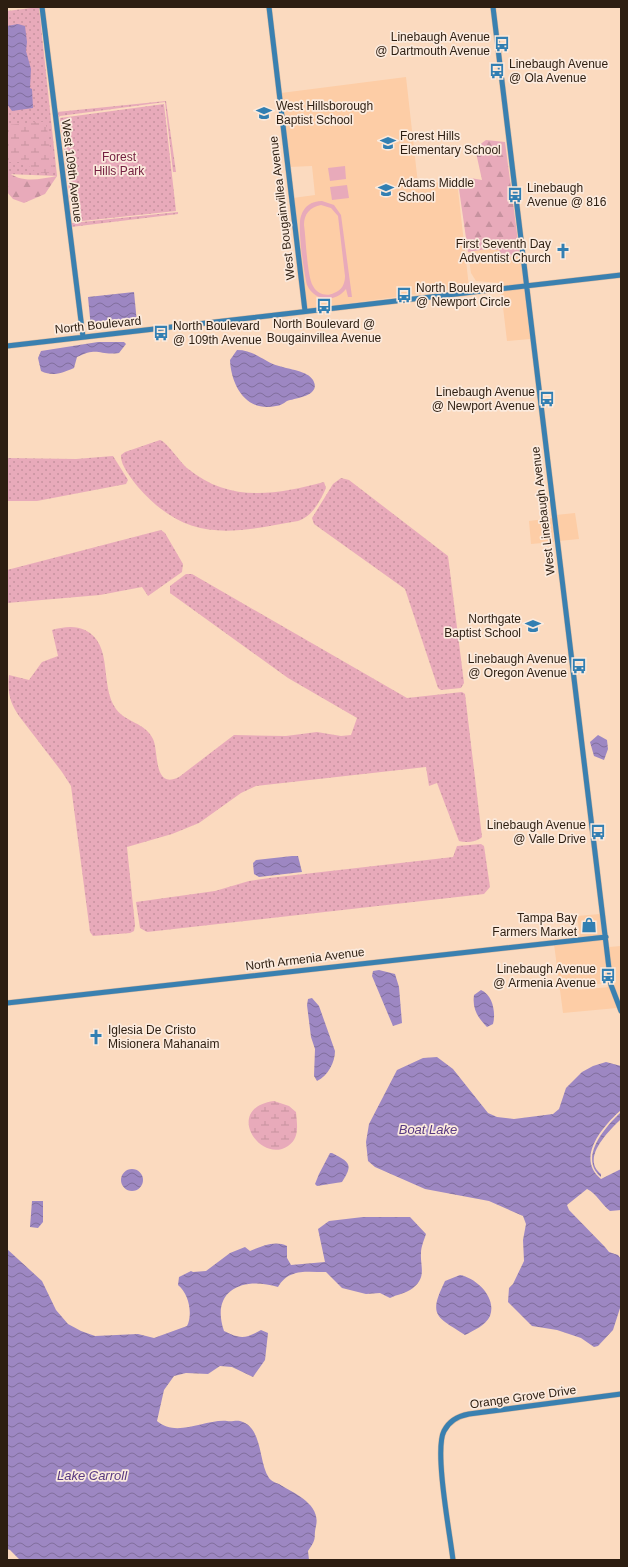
<svg xmlns="http://www.w3.org/2000/svg" width="628" height="1567" font-family="Helvetica,sans-serif">
<style>
.built{fill:#fdcda6}
.grass{fill:url(#grass-dots)}
.forest{fill:url(#forest-firs)}
.wetland{fill:url(#wetland-marsh)}
.pitch{fill:#e8aaba;fill-rule:evenodd}
.water{fill:url(#water-waves)}
.lines{fill:none;stroke-linecap:round;stroke-linejoin:round}
.secondary-casing{stroke:#d6b8a0;stroke-width:6}
.secondary{stroke:#3a80b0;stroke-width:5}
.labels{text-anchor:middle;stroke-width:3.5;stroke-linejoin:round;paint-order:stroke}
.poi-label{font-size:12px;fill:#2d1e11;stroke:#fbeadd;text-anchor:end}
.park-label{font-size:12px;fill:#742040;stroke:#fbeadd}
.street-label{font-size:12px;fill:#2d1e11;stroke:#fbeadd}
.water-label{font-size:13px;font-style:italic;fill:#573881;stroke:#fbeadd}
</style>
<defs>
<pattern id="grass-dots" width="8" height="8" patternUnits="userSpaceOnUse"><rect width="8" height="8" fill="#e8aaba"/><path d="M2 2h.1M6 6h.1" fill="none" stroke="#c7929f" stroke-width="1.8" stroke-linecap="round"/></pattern>
<pattern id="forest-firs" width="22" height="20" patternUnits="userSpaceOnUse"><rect width="22" height="20" fill="#e8aaba"/><path d="M5 1l3.5 6h-7zM16 11l3.5 6h-7z" fill="#c7929f"/></pattern>
<pattern id="wetland-marsh" width="20" height="14" patternUnits="userSpaceOnUse"><rect width="20" height="14" fill="#e8aaba"/><path d="M1 5h8M5 5V1M11 12h8M15 12V8" fill="none" stroke="#c7929f"/></pattern>
<pattern id="water-waves" width="16" height="10" patternUnits="userSpaceOnUse"><rect width="16" height="10" fill="#9d87c2"/><path d="M0 5q4-4 8 0t8 0" fill="none" stroke="#806e9c"/></pattern>
</defs>
<rect width="100%" height="100%" fill="#fbdabf"/>
<path class="built" d="M 406,77 L 418,184 L 457,181 L 469,287 L 308,309 L 306,307 L 293,198 L 315,195 L 312,166 L 289,167 L 281,93 Z
M 487,249 L 499,250 L 511,258 L 520,256 L 524,284 L 501,287 L 500,283 L 476,281 L 471,273 L 468,252 Z
M 524,288 L 530,339 L 507,341 L 501,290 Z
M 575,513 L 579,539 L 559,541 L 556,515 Z
M 552,518 L 554,542 L 531,544 L 529,521 Z
M 600,914 L 603,935 L 580,937 L 577,916 Z
M 604,939 L 608,983 L 578,986 L 578,990 L 609,987 L 617,1008 L 563,1013 L 554,944 Z
M 621,946 L 621,1007 L 613,984 L 609,947 Z"/>
<path class="grass" d="M 39,7 L 57,176 L 7,174 L 7,11 Z
M 166,101 L 176,172 L 173,172 L 165,102 L 60,116 L 58,118 L 72,223 L 178,212 L 178,214 L 71,227 L 57,112 Z
M 164,104 L 176,211 L 73,222 L 60,118 Z
M 160,440 C 166,441 180,462 187,468 C 229,503 275,495 324,482 L 326,488 C 320,501 313,516 298,521 C 231,533 188,544 138,487 C 132,479 120,465 121,455 L 125,452 Z
M 113,456 L 128,480 L 126,484 L 37,501 L 7,501 L 7,458 L 76,459 Z
M 341,478 L 349,480 L 448,556 L 464,683 L 461,688 L 441,690 L 438,688 L 405,589 L 314,524 L 312,518 L 333,484 Z
M 161,530 L 165,533 L 183,564 L 182,572 L 148,596 L 142,587 L 100,595 L 7,603 L 7,570 Z
M 186,574 L 192,574 L 407,698 L 462,692 L 465,694 L 482,837 C 477,842 466,843 459,841 L 437,783 L 429,786 L 426,767 L 256,786 L 241,793 L 199,823 L 172,834 L 127,847 L 135,925 L 134,931 L 130,933 L 93,936 L 90,932 L 71,786 L 62,772 L 19,716 C 10,703 7,692 9,675 L 29,680 L 42,662 L 58,656 L 52,630 C 62,627 75,625 85,630 C 114,644 99,685 116,709 C 125,722 146,723 153,739 C 159,752 153,790 179,777 L 234,735 L 286,736 L 317,732 L 341,736 L 351,735 L 357,718 L 288,678 L 170,593 L 170,586 Z
M 481,844 L 484,846 L 490,887 L 484,894 L 147,932 L 140,928 L 136,902 L 215,891 L 249,881 L 269,878 L 453,857 L 457,846 Z"/>
<path class="forest" d="M 486,140 L 505,142 L 520,256 L 504,258 L 499,250 L 487,249 L 468,252 L 459,189 L 462,182 L 470,178 L 482,180 L 475,148 Z
M 7,171 C 21,184 40,179 57,176 L 45,194 L 24,203 L 13,199 L 7,192 Z"/>
<path class="wetland" d="M 35,122 L 45,122 L 47,128 L 53,168 L 52,173 L 37,173 L 24,162 L 7,162 L 7,125 Z
M 274,1101 L 289,1106 L 296,1112 C 297,1125 300,1138 288,1146 C 260,1165 223,1108 274,1101 Z"/>
<path class="pitch" d="M 345,166 L 346,179 L 330,181 L 328,168 Z
M 347,185 L 349,198 L 332,200 L 330,187 Z
M 322,201 L 334,205 L 341,215 L 352,297 L 348,297 L 346,289 C 335,303 315,302 307,285 C 304,273 297,226 301,216 C 304,206 312,201 322,201 ZM 321,205 L 331,208 L 338,216 L 345,276 C 345,284 342,290 334,293 C 327,297 317,294 313,286 C 307,277 306,238 304,225 C 304,214 310,207 321,205 Z"/>
<path class="water" d="M 18,24 L 25,26 L 27,42 L 26,51 L 31,69 L 30,88 L 32,89 L 33,108 L 12,111 L 7,104 L 7,26 Z
M 134,292 L 137,323 L 91,328 L 88,297 Z
M 98,342 L 124,342 L 126,344 L 119,353 C 99,356 99,346 77,357 L 74,368 C 62,373 53,377 41,371 L 38,358 L 41,351 Z
M 237,350 C 255,350 264,362 279,366 C 288,369 308,371 313,380 C 322,396 295,398 287,401 C 284,403 280,406 276,406 C 246,413 231,385 230,360 Z
M 598,735 L 607,740 L 608,749 L 604,760 L 594,756 L 590,742 Z
M 292,856 L 298,856 L 302,872 L 259,877 L 254,874 L 253,863 L 256,860 Z
M 379,970 L 395,974 L 399,987 L 402,1023 L 393,1026 L 372,976 L 373,971 Z
M 481,990 C 493,995 496,1013 493,1024 L 487,1027 C 478,1018 472,1009 474,995 Z
M 312,998 L 319,1006 L 335,1051 C 335,1062 328,1076 317,1081 L 314,1076 L 315,1049 L 311,1037 L 307,1005 L 308,999 Z
M 437,1057 L 453,1069 L 488,1113 L 497,1117 L 514,1119 L 553,1114 L 559,1109 L 566,1088 L 582,1072 L 593,1066 L 606,1062 L 621,1066 L 621,1110 C 603,1126 575,1158 601,1179 L 621,1169 L 621,1210 L 610,1211 C 601,1204 597,1194 587,1189 L 567,1205 L 569,1210 L 605,1247 L 609,1252 L 618,1255 L 621,1259 L 621,1305 L 613,1330 L 598,1346 L 594,1347 L 581,1338 L 557,1330 L 532,1326 L 508,1302 L 509,1288 L 513,1284 L 524,1261 L 523,1240 L 526,1224 L 523,1216 L 489,1201 L 425,1189 L 375,1167 L 368,1161 L 366,1142 L 369,1124 L 397,1070 L 423,1058 Z
M 621,1112 L 621,1119 C 610,1130 580,1158 601,1174 L 601,1177 C 578,1158 605,1127 621,1112 Z
M 330,1153 L 332,1153 C 349,1162 354,1164 342,1182 L 317,1186 L 315,1184 L 319,1174 Z
M121 1180a11 11 0 1 1 22 0a11 11 0 1 1-22 0Z
M 32,1201 L 43,1201 L 43,1222 L 38,1228 L 30,1227 Z
M 363,1217 L 410,1217 L 426,1234 C 424,1240 421,1247 421,1253 C 420,1266 427,1277 413,1288 C 405,1294 398,1294 390,1298 L 380,1293 L 366,1294 L 342,1288 L 326,1272 C 307,1272 289,1268 278,1287 C 243,1276 210,1290 224,1331 C 240,1339 245,1339 261,1330 L 268,1333 L 265,1360 L 253,1377 L 232,1367 L 220,1366 L 208,1374 L 186,1373 L 174,1376 L 164,1390 L 157,1421 C 176,1438 205,1419 227,1421 C 232,1422 235,1420 240,1421 C 263,1427 258,1461 269,1478 C 271,1481 276,1483 279,1484 C 295,1494 321,1504 316,1526 C 313,1539 318,1537 308,1551 L 309,1560 L 20,1560 L 10,1550 L 7,1549 L 7,1249 L 42,1281 L 56,1310 L 68,1324 L 81,1331 L 95,1336 L 138,1334 L 154,1338 L 187,1326 C 193,1314 189,1294 178,1285 L 179,1277 L 191,1271 L 193,1272 L 206,1271 L 230,1253 L 245,1247 L 250,1251 C 262,1246 275,1240 287,1246 L 287,1258 L 291,1265 L 325,1262 L 318,1229 L 329,1221 Z
M 460,1275 C 476,1278 497,1297 490,1316 C 486,1325 473,1331 465,1335 C 436,1316 428,1316 445,1281 Z"/>
<g class="lines">
<defs>
<path id="secondary" d="M 42,7 L 83,337
M 269,7 L 305,311
M 493,7 L 611,985 L 621,1011
M 7,346 L 621,275
M 7,1003 L 606,937
M 453,1560 C 450,1534 434,1450 444,1431 C 449,1421 458,1416 469,1414 L 621,1394"/>
</defs>
<use href="#secondary" class="secondary-casing"/>
<use href="#secondary" class="secondary"/>
</g>
<defs>
<symbol id="bus-bare" viewBox="-9 -9 18 18"><path d="M-5-6H5V4H4V6H2V4H-2V6H-4V4H-5ZM-3.5-4V0h7V-4ZM-3.5 1.2v1.5H-2V1.2ZM2 1.2v1.5H3.5V1.2Z" fill="#327fb2" stroke="#fbeadd" stroke-width="2.5" paint-order="stroke"/></symbol>
<symbol id="school-bare" viewBox="-9 -9 18 18"><path d="M0-5L7-2L0 1L-7-2ZM-4 1L0 2.5L4 1V4Q0 6-4 4Z" fill="#327fb2" stroke="#fbeadd" stroke-width="2.5" paint-order="stroke"/></symbol>
<symbol id="church-bare" viewBox="-9 -9 18 18"><path d="M-1.2-6h2.4v3.5h3.3v2.4h-3.3V6h-2.4V-.1h-3.3v-2.4h3.3Z" fill="#327fb2" stroke="#fbeadd" stroke-width="2.5" paint-order="stroke"/></symbol>
<symbol id="shop-bare" viewBox="-9 -9 18 18"><path d="M-5-2.5h2.3a2.7 3.5 0 0 1 5.4 0H5L5.5 6h-11ZM-1.5-2.5h3a1.5 2.3 0 0 0-3 0Z" fill="#327fb2" stroke="#fbeadd" stroke-width="2.5" paint-order="stroke"/></symbol>
</defs>
<g fill-rule="evenodd">
<use href="#bus-bare" x="491" y="33" width="22" height="22"/>
<use href="#bus-bare" x="486" y="60" width="22" height="22"/>
<use href="#school-bare" x="253" y="102" width="22" height="22"/>
<use href="#school-bare" x="377" y="132" width="22" height="22"/>
<use href="#school-bare" x="375" y="179" width="22" height="22"/>
<use href="#bus-bare" x="504" y="184" width="22" height="22"/>
<use href="#church-bare" x="552" y="240" width="22" height="22"/>
<use href="#bus-bare" x="393" y="284" width="22" height="22"/>
<use href="#bus-bare" x="313" y="295" width="22" height="22"/>
<use href="#bus-bare" x="150" y="322" width="22" height="22"/>
<use href="#bus-bare" x="536" y="388" width="22" height="22"/>
<use href="#school-bare" x="522" y="615" width="22" height="22"/>
<use href="#bus-bare" x="568" y="655" width="22" height="22"/>
<use href="#bus-bare" x="587" y="821" width="22" height="22"/>
<use href="#shop-bare" x="578" y="914" width="22" height="22"/>
<use href="#bus-bare" x="597" y="965" width="22" height="22"/>
<use href="#church-bare" x="85" y="1026" width="22" height="22"/>
</g>
<g class="labels">
<g class="poi-label">
<text x="490" y="41">Linebaugh Avenue<tspan x="490" dy="14">@ Dartmouth Avenue</tspan></text>
<text x="509" y="68" text-anchor="start">Linebaugh Avenue<tspan x="509" dy="14">@ Ola Avenue</tspan></text>
<text x="276" y="110" text-anchor="start">West Hillsborough<tspan x="276" dy="14">Baptist School</tspan></text>
<text x="400" y="140" text-anchor="start">Forest Hills<tspan x="400" dy="14">Elementary School</tspan></text>
<text x="398" y="187" text-anchor="start">Adams Middle<tspan x="398" dy="14">School</tspan></text>
<text x="527" y="192" text-anchor="start">Linebaugh<tspan x="527" dy="14">Avenue @ 816</tspan></text>
<text x="551" y="248">First Seventh Day<tspan x="551" dy="14">Adventist Church</tspan></text>
<text x="416" y="292" text-anchor="start">North Boulevard<tspan x="416" dy="14">@ Newport Circle</tspan></text>
<text x="324" y="328" text-anchor="middle">North Boulevard @<tspan x="324" dy="14">Bougainvillea Avenue</tspan></text>
<text x="173" y="330" text-anchor="start">North Boulevard<tspan x="173" dy="14">@ 109th Avenue</tspan></text>
<text x="535" y="396">Linebaugh Avenue<tspan x="535" dy="14">@ Newport Avenue</tspan></text>
<text x="521" y="623">Northgate<tspan x="521" dy="14">Baptist School</tspan></text>
<text x="567" y="663">Linebaugh Avenue<tspan x="567" dy="14">@ Oregon Avenue</tspan></text>
<text x="586" y="829">Linebaugh Avenue<tspan x="586" dy="14">@ Valle Drive</tspan></text>
<text x="577" y="922">Tampa Bay<tspan x="577" dy="14">Farmers Market</tspan></text>
<text x="596" y="973">Linebaugh Avenue<tspan x="596" dy="14">@ Armenia Avenue</tspan></text>
<text x="108" y="1034" text-anchor="start">Iglesia De Cristo<tspan x="108" dy="14">Misionera Mahanaim</tspan></text>
</g>
<g class="park-label">
<text x="119" y="161">Forest<tspan x="119" dy="14">Hills Park</tspan></text>
</g>
<g class="street-label">
<text transform="translate(72 171) rotate(83)" y="4">West 109th Avenue</text>
<text transform="translate(282 208) rotate(-97)" y="4">West Bougainvillea Avenue</text>
<text transform="translate(98 325) rotate(-6)" y="4">North Boulevard</text>
<text transform="translate(543 511) rotate(-97)" y="4">West Linebaugh Avenue</text>
<text transform="translate(305 959) rotate(-7)" y="4">North Armenia Avenue</text>
<text transform="translate(523 1397) rotate(-8)" y="4">Orange Grove Drive</text>
</g>
<g class="water-label">
<text x="428" y="1134">Boat Lake</text>
<text x="92" y="1480">Lake Carroll</text>
</g>
</g>
<rect width="628" height="1567" fill="none" stroke="#2d1e11" stroke-width="16"/>
</svg>
